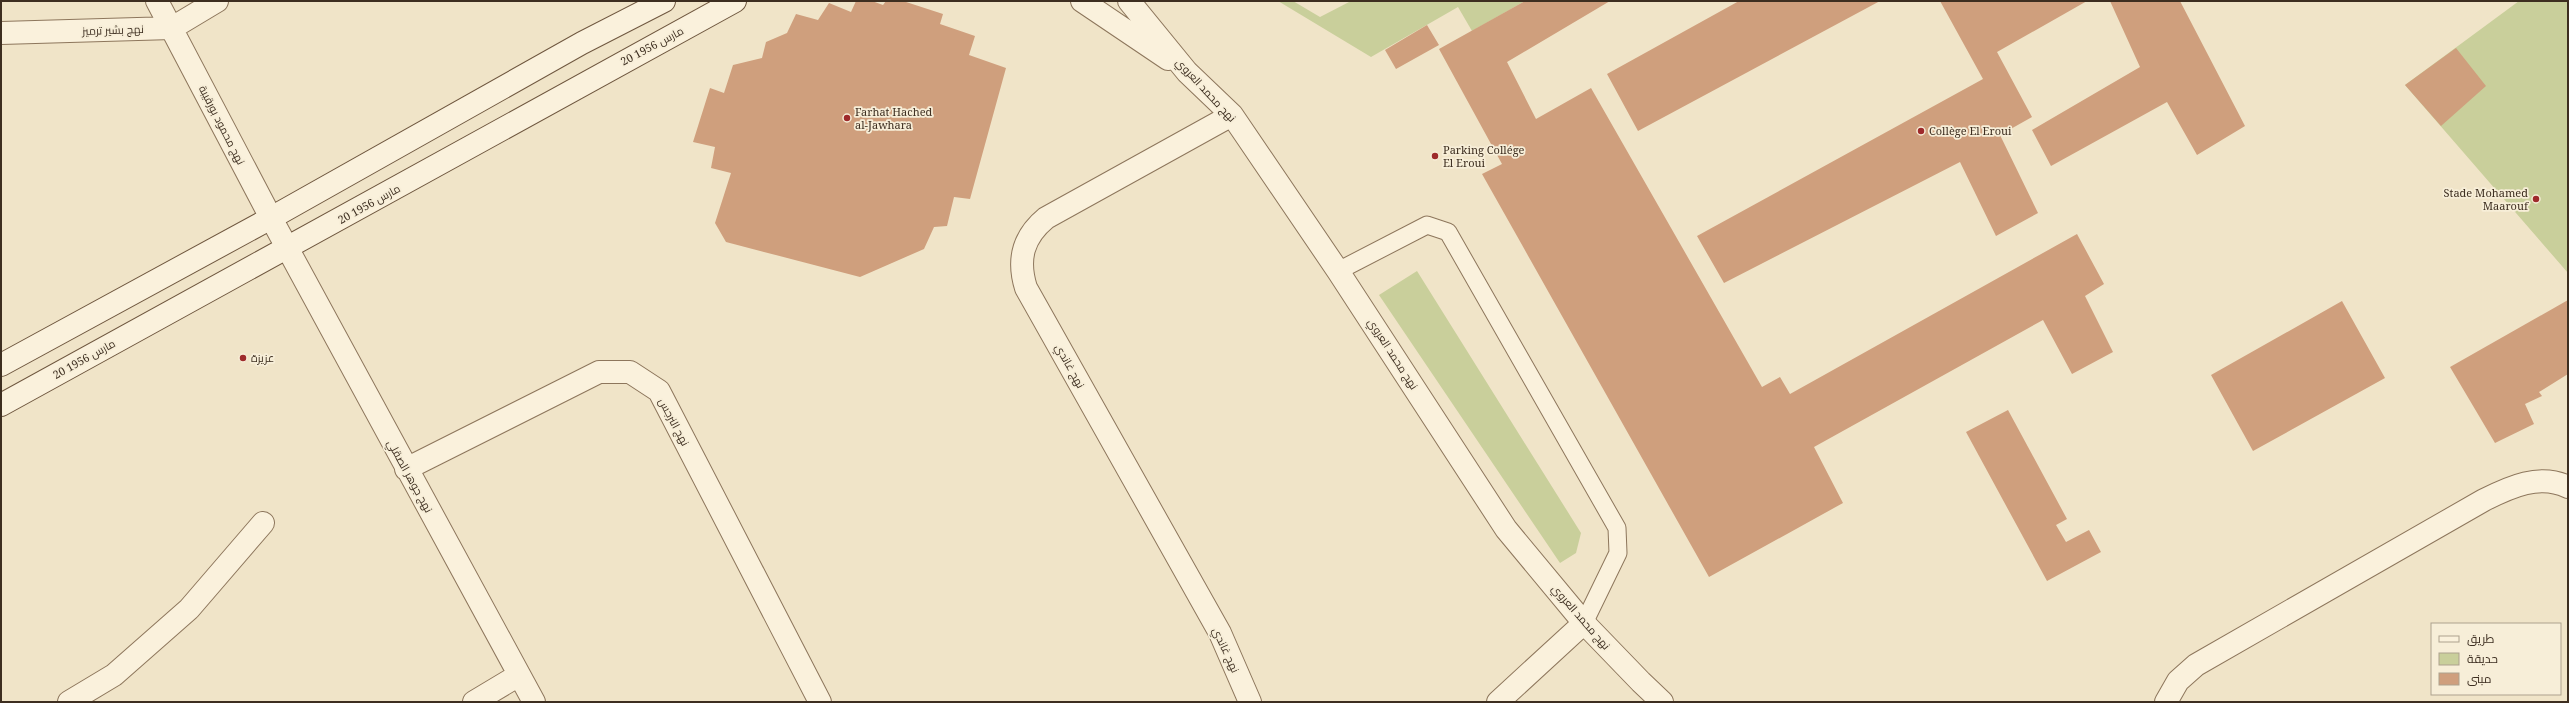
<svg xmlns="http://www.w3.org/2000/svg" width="2569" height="703" font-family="'Noto Serif',Cairo,serif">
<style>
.green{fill:#c9cf9b}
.building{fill:#cf9f7d}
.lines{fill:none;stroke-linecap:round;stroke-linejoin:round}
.service-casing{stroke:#8d765c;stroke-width:19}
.minor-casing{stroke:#8d765c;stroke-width:24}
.secondary-casing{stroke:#6f573f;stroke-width:24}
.service{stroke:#faf1dc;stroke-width:17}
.minor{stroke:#faf1dc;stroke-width:22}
.secondary{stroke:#faf1dc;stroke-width:22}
.poi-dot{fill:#9e2a2b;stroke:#f7eed8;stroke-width:1.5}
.labels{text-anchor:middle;stroke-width:3.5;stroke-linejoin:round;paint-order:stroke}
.street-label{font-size:11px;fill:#3d2e20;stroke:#f7eed8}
.poi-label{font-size:11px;fill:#3d2e20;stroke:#f7eed8;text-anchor:start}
</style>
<rect width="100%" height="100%" fill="#f0e4c8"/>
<path class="green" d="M 1278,1 L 1293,1 L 1320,17 L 1351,1 L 1525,1 L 1472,31 L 1458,7 L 1371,57 Z
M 2519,1 L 2568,1 L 2568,273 L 2405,85 Z
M 1417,271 L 1581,533 L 1576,553 L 1560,563 L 1379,295 Z"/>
<path class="building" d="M 856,1 L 872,1 L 883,5 L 886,1 L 903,1 L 943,14 L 940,24 L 975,36 L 969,55 L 1006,68 L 970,199 L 954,197 L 947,226 L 934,227 L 924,249 L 860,277 L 726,242 L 715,223 L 731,173 L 711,168 L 715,147 L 693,142 L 710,88 L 724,93 L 733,65 L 762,58 L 766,42 L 787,33 L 796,14 L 818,20 L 829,3 L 851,12 Z
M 1525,1 L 1610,1 L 1507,62 L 1536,119 L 1591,88 L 1762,387 L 1780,377 L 1790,394 L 2077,234 L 2104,284 L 2085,296 L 2113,352 L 2072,374 L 2043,320 L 1814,447 L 1843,503 L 1709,577 L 1482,174 L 1502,164 L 1439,49 Z
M 1739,1 L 1880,1 L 1638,131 L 1607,74 Z
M 1940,1 L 2087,1 L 1997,52 L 2032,117 L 2000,135 L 2038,213 L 1996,236 L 1960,162 L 1724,283 L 1697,236 L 1983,79 Z
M 2110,1 L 2180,1 L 2245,126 L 2197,155 L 2167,102 L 2051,166 L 2032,130 L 2140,67 Z
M 1427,25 L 1439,45 L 1396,69 L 1385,50 Z
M 2456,48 L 2486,86 L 2441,126 L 2405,85 Z
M 2568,300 L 2568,374 L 2539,392 L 2542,396 L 2525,404 L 2534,424 L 2495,443 L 2450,367 Z
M 2342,301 L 2385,378 L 2253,451 L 2211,375 Z
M 2008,410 L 2067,519 L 2056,525 L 2066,542 L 2089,530 L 2101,552 L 2047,581 L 1966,432 Z"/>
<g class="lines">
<defs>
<path id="service" d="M 1338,271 L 1427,225 L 1448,232 L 1617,528 L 1618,553 L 1584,623"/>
<path id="minor" d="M 157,1 L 271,218 L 534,702
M 1082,1 L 1168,59
M 1129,1 L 1187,72 L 1232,115 L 1338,271 L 1506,529 L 1584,623 L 1641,682 L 1662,702
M 1,33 L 172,28 L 217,1
M 1232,115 L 1046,218 C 1023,237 1017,259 1026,288 L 1220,633 L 1250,702
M 406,469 L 599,372 L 630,372 L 659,391 L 820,702
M 69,702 L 114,675 L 189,609 L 263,523
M 474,702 L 519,675
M 1498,702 L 1584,623
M 2166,702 L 2178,681 L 2196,665 L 2484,500 C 2510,487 2540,473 2568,487"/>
<path id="secondary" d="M 1,365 L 271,218 L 582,43 L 664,1
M 1,405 L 735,1"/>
</defs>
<use href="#service" class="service-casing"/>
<use href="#minor" class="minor-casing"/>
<use href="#secondary" class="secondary-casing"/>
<use href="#service" class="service"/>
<use href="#minor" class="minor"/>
<use href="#secondary" class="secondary"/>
</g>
<g class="poi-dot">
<circle cx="847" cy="118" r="4"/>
<circle cx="1921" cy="131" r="4"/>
<circle cx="1435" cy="156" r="4"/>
<circle cx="2536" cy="199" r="4"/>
<circle cx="243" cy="358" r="4"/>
</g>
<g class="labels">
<g class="street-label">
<text transform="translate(113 30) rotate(-2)" y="4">نهج بشير ترميز</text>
<text transform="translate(652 46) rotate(-28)" y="4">20 مارس 1956</text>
<text transform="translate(1206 90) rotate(47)" y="4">نهج محمد العروي</text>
<text transform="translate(222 125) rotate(63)" y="4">نهج محمود بورقيبة</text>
<text transform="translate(369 204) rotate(-29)" y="4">20 مارس 1956</text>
<text transform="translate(1393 354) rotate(57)" y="4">نهج محمد العروي</text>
<text transform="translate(84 359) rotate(-29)" y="4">20 مارس 1956</text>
<text transform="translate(1070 366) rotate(61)" y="4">نهج غاندي</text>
<text transform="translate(674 422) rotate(62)" y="4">نهج النرجس</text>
<text transform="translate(410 476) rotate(61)" y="4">نهج جوهر الصقلي</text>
<text transform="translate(1581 617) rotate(49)" y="4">نهج محمد العروي</text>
<text transform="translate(1226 650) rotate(65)" y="4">نهج غاندي</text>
</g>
<g class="poi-label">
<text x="855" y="116">Farhat Hached<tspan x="855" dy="13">al-Jawhara</tspan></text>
<text x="1929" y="135">Collège El Eroui</text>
<text x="1443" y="154">Parking Collége<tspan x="1443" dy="13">El Eroui</tspan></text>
<text x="2528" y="197" text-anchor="end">Stade Mohamed<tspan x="2528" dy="13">Maarouf</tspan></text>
<text x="251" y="362">عزيزة</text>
</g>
</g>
<rect width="2569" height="703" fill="none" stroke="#3d2e20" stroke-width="4"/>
<rect x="2431" y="623" width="130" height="72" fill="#f7eed8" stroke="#ada18e"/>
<rect x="2439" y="636" width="20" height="6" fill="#faf1dc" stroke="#ada18e"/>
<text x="2467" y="643" font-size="12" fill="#3d2e20">طريق</text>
<rect x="2439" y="653" width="20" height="12" fill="#c9cf9b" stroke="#ada18e"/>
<text x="2467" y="663" font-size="12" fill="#3d2e20">حديقة</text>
<rect x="2439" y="673" width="20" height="12" fill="#cf9f7d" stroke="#ada18e"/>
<text x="2467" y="683" font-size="12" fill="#3d2e20">مبنى</text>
</svg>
